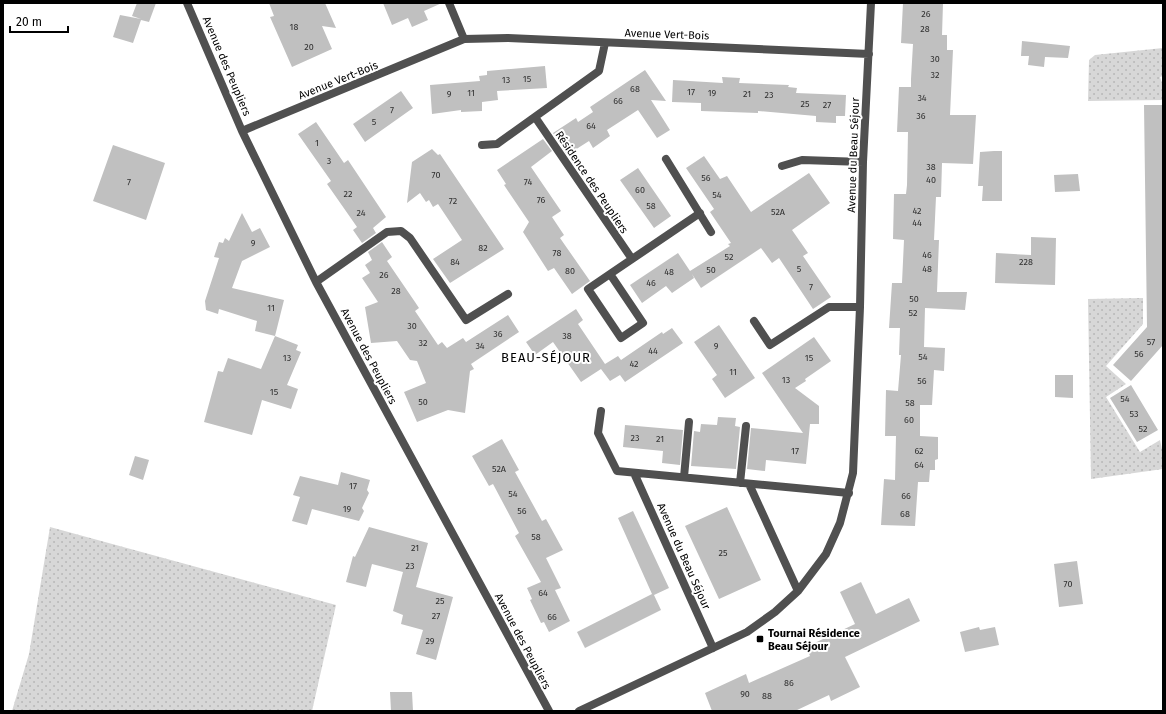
<svg xmlns="http://www.w3.org/2000/svg" width="1166" height="714" font-family="'Fira Sans',sans-serif">
<style>
.grass{fill:url(#grass-dots)}
.building{fill:#c0c0c0}
.lines{fill:none;stroke-linecap:round;stroke-linejoin:round}
.street{stroke:#505050;stroke-width:8}
.poi-dot{fill:#000;stroke:#fff;stroke-width:1.5}
.labels{text-anchor:middle;stroke-width:4;stroke-linejoin:round;paint-order:stroke}
.number-label{font-size:9px;fill:#303030}
.street-label{font-size:11px;fill:#000;stroke:#fff}
.poi-label{font-size:11px;font-weight:bold;fill:#000;stroke:#fff;text-anchor:start}
.quarter-label{font-size:13px;letter-spacing:1px;fill:#000;stroke:#fff}
</style>
<defs>
<pattern id="grass-dots" width="8" height="8" patternUnits="userSpaceOnUse"><rect width="8" height="8" fill="#d7d7d7"/><path d="M2 2h.1M6 6h.1" fill="none" stroke="#b7b7b7" stroke-width="1.8" stroke-linecap="round"/></pattern>
</defs>
<rect width="100%" height="100%" fill="#fff"/>
<path class="grass" d="M 1163,48 L 1163,76 L 1160,77 L 1163,86 L 1163,100 L 1088,101 L 1089,60 L 1095,55 Z
M 1143,298 L 1143,324 L 1106,366 L 1126,384 L 1106,397 L 1140,452 L 1160,440 L 1163,454 L 1163,469 L 1091,479 L 1088,299 Z
M 50,527 L 336,605 L 312,711 L 12,711 L 29,654 Z"/>
<path class="building" d="M 137,3 L 156,3 L 149,22 L 141,20 L 133,43 L 113,37 L 120,15 L 141,19 L 132,16 Z
M 269,3 L 325,3 L 336,28 L 322,26 L 332,49 L 292,67 L 270,17 L 274,16 Z
M 383,3 L 442,3 L 424,11 L 428,20 L 412,27 L 408,18 L 392,25 Z
M 903,3 L 943,3 L 942,35 L 947,35 L 947,50 L 953,50 L 950,115 L 976,115 L 973,164 L 942,163 L 941,197 L 936,197 L 934,240 L 939,240 L 937,292 L 967,292 L 965,310 L 925,308 L 924,347 L 945,348 L 944,371 L 934,370 L 932,405 L 920,405 L 920,436 L 938,437 L 938,459 L 935,460 L 935,470 L 930,470 L 929,482 L 918,482 L 915,526 L 881,525 L 884,479 L 895,480 L 896,436 L 885,436 L 886,390 L 898,391 L 901,355 L 899,355 L 900,328 L 889,328 L 892,283 L 902,283 L 904,240 L 893,239 L 894,194 L 906,194 L 907,185 L 908,132 L 897,132 L 899,87 L 911,87 L 911,79 L 913,44 L 901,43 Z
M 1022,41 L 1070,46 L 1068,58 L 1045,57 L 1044,67 L 1028,65 L 1029,56 L 1021,56 Z
M 545,66 L 547,88 L 497,91 L 498,100 L 482,102 L 482,111 L 461,112 L 461,110 L 432,114 L 430,85 L 480,81 L 479,76 L 487,75 L 487,71 Z
M 645,70 L 666,101 L 651,100 L 670,130 L 657,138 L 638,110 L 607,130 L 610,136 L 593,148 L 589,141 L 567,155 L 553,133 L 576,118 L 578,122 L 593,112 L 590,107 Z
M 722,77 L 740,78 L 739,83 L 789,85 L 788,87 L 797,88 L 796,93 L 846,95 L 845,116 L 836,116 L 836,123 L 816,122 L 816,116 L 758,111 L 758,113 L 701,111 L 701,103 L 672,102 L 673,80 L 723,83 Z
M 401,91 L 413,108 L 365,142 L 353,124 Z
M 1144,105 L 1163,105 L 1163,345 L 1131,381 L 1113,365 L 1147,327 Z
M 316,122 L 344,163 L 348,160 L 386,217 L 373,228 L 376,233 L 362,243 L 353,230 L 357,227 L 327,184 L 331,181 L 298,134 Z
M 543,139 L 552,151 L 531,167 L 561,211 L 552,217 L 564,235 L 560,238 L 590,281 L 572,294 L 554,268 L 548,271 L 523,232 L 529,222 L 504,185 L 506,184 L 497,170 Z
M 113,145 L 165,163 L 146,220 L 93,201 Z
M 432,149 L 438,155 L 440,154 L 504,249 L 450,283 L 433,259 L 462,240 L 438,204 L 433,207 L 429,200 L 426,202 L 420,193 L 407,203 L 412,162 Z
M 994,151 L 1002,151 L 1002,201 L 982,201 L 983,186 L 978,186 L 980,152 Z
M 704,156 L 720,179 L 727,176 L 751,212 L 809,173 L 830,203 L 792,230 L 808,253 L 803,256 L 831,297 L 813,309 L 779,258 L 772,263 L 761,248 L 701,288 L 692,274 L 694,278 L 672,293 L 666,286 L 642,303 L 630,285 L 678,253 L 690,271 L 730,246 L 728,244 L 731,243 L 710,212 L 714,209 L 686,168 Z
M 638,168 L 671,216 L 654,228 L 620,180 Z
M 1078,174 L 1080,191 L 1055,192 L 1054,175 Z
M 242,213 L 252,232 L 260,228 L 270,247 L 242,261 L 232,288 L 284,300 L 275,336 L 298,345 L 296,350 L 301,352 L 287,385 L 298,389 L 291,409 L 262,400 L 252,435 L 204,422 L 218,371 L 223,372 L 228,358 L 261,369 L 275,336 L 255,331 L 257,321 L 219,309 L 218,314 L 206,310 L 205,301 L 219,258 L 214,257 L 219,242 L 223,243 L 225,238 L 229,241 Z
M 1031,237 L 1056,238 L 1055,285 L 995,283 L 996,253 L 1031,255 Z
M 382,242 L 392,257 L 387,261 L 415,302 L 419,308 L 415,311 L 438,345 L 442,342 L 447,348 L 463,338 L 466,342 L 508,315 L 519,332 L 471,364 L 474,369 L 470,371 L 465,413 L 448,410 L 417,422 L 404,392 L 426,383 L 417,361 L 410,360 L 397,341 L 371,343 L 365,307 L 378,302 L 362,278 L 370,273 L 365,265 L 372,260 L 368,252 Z
M 576,309 L 583,320 L 578,324 L 605,364 L 618,356 L 621,360 L 662,332 L 663,334 L 672,328 L 683,343 L 625,382 L 620,375 L 610,381 L 601,369 L 581,382 L 553,342 L 535,355 L 526,342 Z
M 719,325 L 755,378 L 725,398 L 712,379 L 717,375 L 694,342 Z
M 814,337 L 831,361 L 805,379 L 806,381 L 795,388 L 819,406 L 819,424 L 810,424 L 806,464 L 766,460 L 765,471 L 747,469 L 751,428 L 803,433 L 762,373 Z
M 1055,375 L 1073,375 L 1073,398 L 1055,397 Z
M 1131,385 L 1158,430 L 1137,442 L 1110,398 Z
M 718,417 L 736,418 L 735,426 L 740,427 L 736,469 L 691,466 L 694,431 L 700,432 L 701,424 L 717,425 Z
M 625,425 L 683,430 L 680,465 L 662,463 L 663,451 L 623,447 Z
M 502,439 L 519,470 L 515,472 L 542,521 L 546,519 L 563,550 L 546,558 L 561,588 L 555,590 L 570,621 L 549,632 L 544,622 L 541,623 L 530,600 L 532,599 L 527,588 L 541,582 L 515,536 L 519,533 L 493,484 L 489,486 L 472,456 Z
M 135,456 L 149,460 L 143,480 L 129,475 Z
M 341,472 L 370,480 L 367,490 L 369,493 L 362,508 L 364,511 L 359,521 L 312,509 L 307,525 L 292,521 L 300,497 L 293,495 L 300,476 L 338,485 Z
M 727,507 L 761,580 L 719,599 L 685,526 Z
M 633,511 L 669,588 L 654,595 L 661,610 L 585,648 L 577,632 L 652,594 L 618,518 Z
M 369,527 L 428,543 L 416,587 L 453,597 L 436,660 L 416,654 L 423,630 L 401,624 L 403,615 L 393,611 L 403,572 L 372,564 L 366,587 L 346,582 L 353,556 L 355,557 Z
M 1077,561 L 1083,604 L 1059,607 L 1054,564 Z
M 861,582 L 876,614 L 909,598 L 920,621 L 845,657 L 860,687 L 831,701 L 829,695 L 795,711 L 712,711 L 705,693 L 746,674 L 749,683 L 810,656 L 806,647 L 855,624 L 840,592 Z
M 979,627 L 980,630 L 995,627 L 999,645 L 965,652 L 960,632 Z
M 390,692 L 412,692 L 413,711 L 391,711 Z"/>
<g class="lines">
<path class="street" d="M 187,3 L 242,131 L 316,282 L 549,711
M 449,3 L 464,39
M 535,117 L 632,259
M 242,131 L 464,39 L 508,38 L 869,54
M 482,145 L 497,144 L 599,71 L 605,43
M 666,159 L 711,232
M 782,166 L 802,160 L 863,162
M 610,274 L 588,289 L 621,338 L 643,323 L 610,274 L 700,213
M 316,282 L 387,232 L 401,231 L 410,238 L 466,320 L 508,294
M 754,321 L 770,345 L 829,307 L 860,307
M 601,411 L 598,433 L 617,471 L 849,493
M 634,473 L 713,648
M 684,477 L 689,422
M 740,483 L 746,426
M 749,484 L 798,591
M 579,711 L 747,632 L 775,612 L 798,591 L 826,554 L 840,523 L 853,473 L 860,307 L 863,162 L 871,3"/>
</g>
<rect class="poi-dot" x="756" y="635" width="8" height="8" rx="2"/>
<g class="labels">
<g class="number-label">
<text x="926" y="17">26</text>
<text x="294" y="30">18</text>
<text x="925" y="32">28</text>
<text x="309" y="50">20</text>
<text x="935" y="62">30</text>
<text x="935" y="78">32</text>
<text x="527" y="82">15</text>
<text x="506" y="83">13</text>
<text x="635" y="92">68</text>
<text x="691" y="95">17</text>
<text x="471" y="96">11</text>
<text x="712" y="96">19</text>
<text x="449" y="97">9</text>
<text x="747" y="97">21</text>
<text x="769" y="98">23</text>
<text x="922" y="101">34</text>
<text x="618" y="104">66</text>
<text x="805" y="107">25</text>
<text x="827" y="108">27</text>
<text x="392" y="113">7</text>
<text x="921" y="119">36</text>
<text x="374" y="125">5</text>
<text x="591" y="129">64</text>
<text x="317" y="146">1</text>
<text x="329" y="164">3</text>
<text x="931" y="170">38</text>
<text x="436" y="178">70</text>
<text x="706" y="181">56</text>
<text x="931" y="183">40</text>
<text x="129" y="185">7</text>
<text x="528" y="185">74</text>
<text x="640" y="193">60</text>
<text x="348" y="197">22</text>
<text x="717" y="198">54</text>
<text x="541" y="203">76</text>
<text x="453" y="204">72</text>
<text x="651" y="209">58</text>
<text x="917" y="214">42</text>
<text x="778" y="215">52A</text>
<text x="361" y="216">24</text>
<text x="917" y="226">44</text>
<text x="253" y="246">9</text>
<text x="483" y="251">82</text>
<text x="557" y="256">78</text>
<text x="927" y="258">46</text>
<text x="729" y="260">52</text>
<text x="455" y="265">84</text>
<text x="1026" y="265">228</text>
<text x="799" y="272">5</text>
<text x="927" y="272">48</text>
<text x="711" y="273">50</text>
<text x="570" y="274">80</text>
<text x="669" y="275">48</text>
<text x="384" y="278">26</text>
<text x="651" y="286">46</text>
<text x="811" y="290">7</text>
<text x="396" y="294">28</text>
<text x="914" y="302">50</text>
<text x="271" y="311">11</text>
<text x="913" y="316">52</text>
<text x="412" y="329">30</text>
<text x="498" y="337">36</text>
<text x="567" y="339">38</text>
<text x="1151" y="345">57</text>
<text x="423" y="346">32</text>
<text x="480" y="349">34</text>
<text x="716" y="349">9</text>
<text x="653" y="354">44</text>
<text x="1139" y="357">56</text>
<text x="923" y="360">54</text>
<text x="287" y="361">13</text>
<text x="809" y="361">15</text>
<text x="634" y="367">42</text>
<text x="733" y="375">11</text>
<text x="786" y="383">13</text>
<text x="922" y="384">56</text>
<text x="274" y="395">15</text>
<text x="1125" y="402">54</text>
<text x="423" y="405">50</text>
<text x="910" y="406">58</text>
<text x="1134" y="417">53</text>
<text x="909" y="423">60</text>
<text x="1143" y="432">52</text>
<text x="635" y="441">23</text>
<text x="660" y="442">21</text>
<text x="795" y="454">17</text>
<text x="919" y="454">62</text>
<text x="919" y="468">64</text>
<text x="499" y="472">52A</text>
<text x="353" y="489">17</text>
<text x="513" y="497">54</text>
<text x="906" y="499">66</text>
<text x="347" y="512">19</text>
<text x="522" y="514">56</text>
<text x="905" y="517">68</text>
<text x="536" y="540">58</text>
<text x="415" y="551">21</text>
<text x="723" y="556">25</text>
<text x="410" y="569">23</text>
<text x="1068" y="587">70</text>
<text x="543" y="596">64</text>
<text x="440" y="604">25</text>
<text x="436" y="619">27</text>
<text x="552" y="620">66</text>
<text x="430" y="644">29</text>
<text x="789" y="686">86</text>
<text x="745" y="697">90</text>
<text x="767" y="699">88</text>
</g>
<g class="street-label">
<text transform="translate(667 34) rotate(2)" y="4">Avenue Vert-Bois</text>
<text transform="translate(227 66) rotate(67)" y="4">Avenue des Peupliers</text>
<text transform="translate(338 80) rotate(-22)" y="4">Avenue Vert-Bois</text>
<text transform="translate(853 155) rotate(-88)" y="4">Avenue du Beau Séjour</text>
<text transform="translate(592 182) rotate(56)" y="4">Résidence des Peupliers</text>
<text transform="translate(369 356) rotate(62)" y="4">Avenue des Peupliers</text>
<text transform="translate(684 556) rotate(66)" y="4">Avenue du Beau Séjour</text>
<text transform="translate(523 641) rotate(62)" y="4">Avenue des Peupliers</text>
</g>
<g class="poi-label">
<text x="768" y="637">Tournai Résidence<tspan x="768" dy="13">Beau Séjour</tspan></text>
</g>
<g class="quarter-label">
<text x="546" y="362">BEAU-SÉJOUR</text>
</g>
</g>
<rect width="1166" height="714" fill="none" stroke="#000000" stroke-width="8"/>
<path d="M10 26v6h58v-6" fill="none" stroke="#000000" stroke-width="2"/>
<text x="16" y="26" font-size="12" fill="#000000" stroke="#ffffff" stroke-width="3" paint-order="stroke">20 m</text>
</svg>
